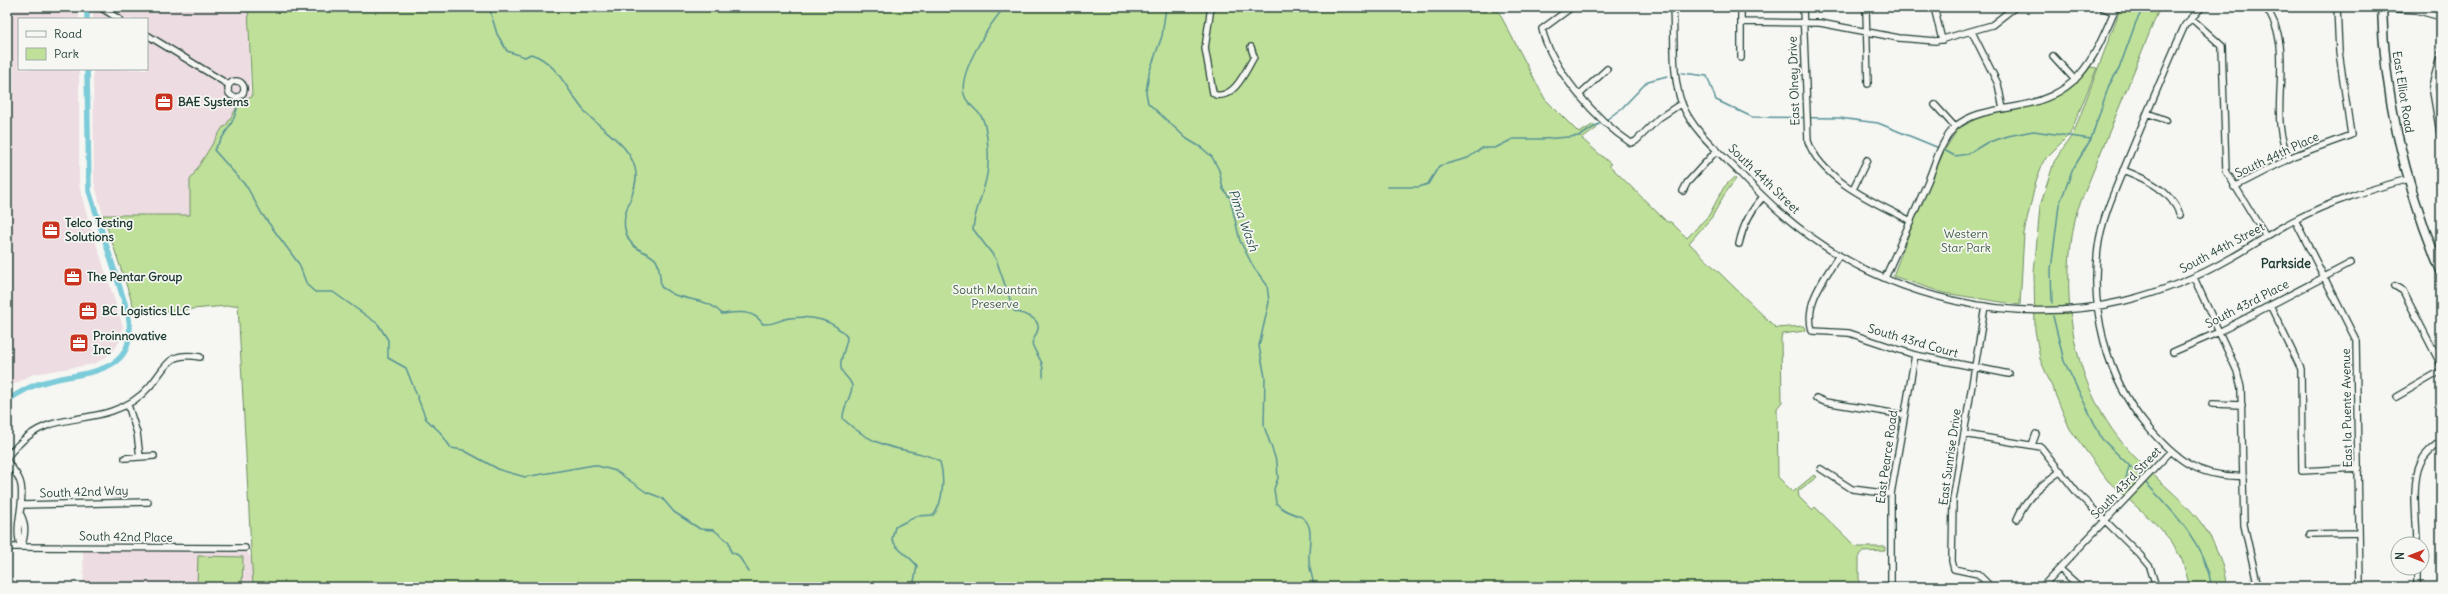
<svg xmlns="http://www.w3.org/2000/svg" width="2448" height="594" font-family="Delius,sans-serif">
<style>
.built{fill:#eddce1}
.green{fill:#bfe099;stroke:#6f8e66}
.lines{fill:none;stroke-linecap:round;stroke-linejoin:round}
.stream{stroke:#579297;stroke-width:1.5}
.canal{stroke:#7ccbd9;stroke-width:5.5}
.minor-casing{stroke:#1f3d34;stroke-width:8}
.secondary-casing{stroke:#1f3d34;stroke-width:11}
.minor{stroke:#f6f6f2;stroke-width:5.5}
.secondary{stroke:#f6f6f2;stroke-width:8}
.labels{text-anchor:middle;stroke-width:3.5;stroke-linejoin:round;paint-order:stroke}
.street-label{font-size:12px;fill:#1f3d34;stroke:#f6f6f2}
.poi-label{font-size:12px;font-weight:bold;fill:#1f3d34;stroke:#f6f6f2;text-anchor:start}
.park-label{font-size:12px;fill:#3f5e48;stroke:#f6f6f2}
.water-label{font-size:13px;font-style:italic;fill:#325955;stroke:#f6f6f2}
.neighbourhood-label{font-size:13px;font-weight:bold;fill:#1f3d34;stroke:#f6f6f2}
</style>
<rect width="100%" height="100%" fill="#f6f6f2"/>
<filter id="ink" filterUnits="userSpaceOnUse"><feTurbulence type="fractalNoise" baseFrequency=".025" numOctaves="2"/><feDisplacementMap in="SourceGraphic" scale="8" xChannelSelector="R" yChannelSelector="G"/><feConvolveMatrix kernelMatrix="1 2 1 2 8 2 1 2 1" color-interpolation-filters="sRGB"/></filter>
<g filter="url(#ink)">
<path class="built" d="M 7,7 L 79,7 L 79,19 L 19,19 L 19,69 L 79,69 L 79,184 L 86,212 L 123,326 L 121,339 L 114,350 L 105,358 L 94,364 L 33,374 L 7,388 Z
M 93,7 L 248,7 L 250,98 L 236,102 L 236,109 L 225,128 L 223,127 L 190,180 L 190,216 L 103,215 L 94,182 L 93,69 L 147,69 L 147,19 L 93,19 Z
M 83,550 L 247,552 L 256,564 L 257,587 L 84,587 Z"/>
<path class="green" d="M 248,7 L 1496,7 L 1545,99 L 1579,133 L 1594,124 L 1597,128 L 1582,139 L 1611,164 L 1609,165 L 1667,222 L 1671,222 L 1687,238 L 1709,215 L 1724,187 L 1734,177 L 1736,179 L 1724,195 L 1712,217 L 1689,243 L 1776,328 L 1804,326 L 1805,331 L 1782,334 L 1781,338 L 1782,402 L 1777,408 L 1778,477 L 1793,492 L 1814,475 L 1817,477 L 1798,491 L 1799,497 L 1812,510 L 1815,507 L 1856,547 L 1885,547 L 1885,551 L 1862,552 L 1859,555 L 1859,587 L 253,587 L 238,305 L 136,314 L 103,215 L 190,215 L 190,180 L 223,127 L 225,127 L 236,109 L 235,102 L 252,97 Z
M 2121,7 L 2160,7 L 2077,211 C 2057,294 2072,391 2133,455 C 2177,501 2216,518 2227,587 L 2190,587 L 2182,560 L 2172,542 L 2158,526 L 2108,481 L 2070,429 L 2040,359 L 2035,330 L 2034,273 L 2040,206 L 2054,162 L 2074,132 Z
M 2090,67 L 2097,68 L 2070,134 L 2044,160 L 2036,181 L 2024,233 L 2020,305 L 1944,293 L 1893,276 L 1913,223 L 1944,151 L 1958,129 L 1979,117 L 2048,101 L 2072,87 Z
M 198,556 L 243,557 L 242,587 L 197,586 Z"/>
<g class="lines">
<path class="stream" d="M 489,7 L 497,34 L 507,51 L 525,57 L 531,54 C 560,63 568,95 588,115 C 604,131 633,147 636,173 C 638,192 621,210 625,229 C 630,253 647,249 656,260 C 660,266 660,279 661,287 C 665,289 670,293 675,295 C 693,301 708,299 722,314 C 737,312 753,309 763,324 C 776,325 779,319 790,318 C 812,315 834,320 847,337 C 847,347 839,358 841,368 C 842,375 851,379 852,386 C 852,397 842,407 843,419 C 856,431 869,440 885,445 C 900,451 930,453 940,462 C 945,478 943,502 934,515 L 917,516 L 895,527 L 892,539 C 897,552 910,555 917,566 L 913,587
M 1005,7 C 991,22 955,76 965,97 C 968,104 976,109 981,116 C 987,124 989,153 988,164 C 988,187 975,206 973,229 L 996,259 L 1014,311 C 1023,314 1040,317 1038,329 C 1037,334 1033,339 1032,344 C 1038,359 1044,359 1043,377
M 1166,7 L 1162,36 L 1149,73 L 1146,92 L 1148,103 L 1187,139 L 1202,148 L 1212,157 L 1219,170 L 1223,189 L 1230,198 L 1240,241 L 1254,268 L 1267,285 L 1269,302 L 1259,346 L 1265,377 L 1264,426 L 1277,463 L 1278,478 L 1274,489 L 1276,503 C 1287,515 1295,512 1303,518 C 1315,527 1308,546 1309,559 C 1309,568 1313,578 1314,587
M 1682,73 L 1707,76 L 1716,100 L 1752,117 L 1839,118 L 1878,123 L 1939,148
M 238,101 C 238,118 223,136 214,150 L 247,187 L 262,214 L 299,264 L 307,285 L 315,292 L 333,292 L 378,324 L 388,340 L 388,358 L 406,368 L 426,419 L 440,432 L 451,448 L 463,450 L 500,470 L 525,477 L 594,465 L 616,471 L 646,492 L 662,498 L 674,512 L 700,529 L 714,530 L 729,542 L 731,552 L 738,555 L 749,572
M 1606,120 L 1622,108 L 1648,81 L 1667,76
M 1942,149 L 1955,156 L 1968,154 L 1986,143 L 2008,136 L 2033,131 L 2091,139
M 1387,187 L 1419,187 L 1428,184 L 1439,166 L 1468,158 L 1482,148 L 1495,148 L 1513,139 L 1544,139 L 1580,136 L 1602,122
M 2052,303 L 2051,270 L 2059,205 L 2073,169 L 2091,139 L 2109,85 L 2119,69 L 2136,22 L 2144,7
M 2053,316 L 2064,361 L 2102,439 L 2143,479
M 2145,482 C 2175,513 2204,543 2212,587
M 2128,489 L 2126,478 L 2129,467"/>
<path class="canal" d="M 87,7 L 87,19
M 7,401 C 18,393 32,385 45,382 C 88,370 140,376 128,313 L 89,191 L 87,69"/>
<defs>
<path id="minor" d="M 100,7 L 119,19
M 1211,7 L 1205,48 L 1213,93 L 1216,95 C 1235,98 1246,70 1254,57 L 1251,47
M 1572,7 L 1542,29 C 1552,70 1596,120 1631,143 L 1636,141 L 1659,118 L 1682,103
M 1673,7 C 1675,38 1671,75 1682,104 C 1693,131 1718,151 1738,171 C 1757,191 1777,211 1799,228 C 1889,298 2013,327 2124,301 C 2161,292 2198,277 2231,258 C 2253,246 2273,231 2295,220 C 2331,201 2369,190 2408,179
M 1741,7 L 1741,58
M 1803,7 L 1808,141 C 1821,180 1876,203 1911,221
M 1934,7 L 1942,40
M 2101,7 L 2114,12
M 2202,7 L 2185,25 C 2166,67 2148,111 2130,154 C 2118,184 2102,215 2098,248 C 2090,309 2106,377 2146,425 C 2174,458 2197,478 2243,476
M 2265,7 C 2299,49 2264,117 2290,158
M 2382,8 L 2416,10 L 2441,17
M 1866,10 L 1868,84
M 2191,18 L 2222,46 L 2226,171 L 2266,237
M 1741,22 L 1820,23 L 1899,38 L 1936,41 L 1992,25 L 2015,7
M 1972,32 L 1998,84 L 2003,109
M 147,35 L 229,85
M 2441,53 L 2432,86 L 2441,139
M 2053,56 L 2075,80
M228 89a8 8 0 1 1 16 0a8 8 0 1 1-16 0Z
M 1580,94 L 1607,69
M 1935,105 L 1955,127
M 2147,113 L 2166,120
M 2123,170 C 2146,179 2171,190 2180,215
M 2234,187 L 2296,155 L 2351,135 L 2339,52 L 2337,7
M 1853,189 L 1867,160
M 1683,191 L 1687,183 L 1717,150
M 2295,220 L 2356,340 L 2360,587
M 1739,244 C 1743,225 1750,211 1763,197
M 1839,255 C 1825,278 1804,302 1812,331 L 1849,333 L 1915,355 L 2009,374
M 1885,278 C 1899,246 1914,214 1928,181 C 1935,164 1941,141 1955,127 C 1969,114 1991,111 2008,108 C 2078,97 2091,66 2116,7
M 2194,278 L 2237,371 L 2241,388 L 2244,525 L 2258,587
M 2395,286 L 2403,291 L 2441,365
M 2270,305 L 2301,369 L 2302,471 L 2359,468
M 1985,306 L 1953,500 L 1952,561 L 1954,569 L 1978,574 L 1991,587
M 2173,352 L 2219,332 L 2351,263
M 2396,397 L 2441,371
M 1816,398 L 1825,402 L 1904,415
M 2212,404 L 2242,405
M 128,405 L 137,433 L 140,457
M 1964,434 L 2041,447 L 2078,494 L 2140,555 L 2150,567 L 2156,587
M 2032,445 L 2036,434
M 125,458 L 154,456
M 1821,469 L 1852,489 L 1891,494
M 21,505 L 148,502
M 21,515 C 26,525 25,537 21,547
M 2017,519 C 2027,496 2041,485 2061,471
M 2310,534 L 2359,533
M 2417,544 C 2417,521 2411,484 2420,464 C 2424,454 2433,447 2441,441
M 7,547 L 245,548
M 21,547 C 13,526 25,506 21,485 C 19,474 11,469 7,460 C 8,454 13,450 17,446 C 46,415 76,423 112,411 C 127,406 140,398 150,386 C 167,366 168,351 200,357
M 2417,568 L 2417,587
M 2060,569 L 2080,587
M 1891,587 L 1891,494 L 1915,355
M 2042,587 L 2170,452"/>
<path id="secondary" d="M 2382,7 C 2384,98 2406,187 2441,271"/>
</defs>
<use href="#minor" class="minor-casing"/>
<use href="#secondary" class="secondary-casing"/>
<use href="#minor" class="minor"/>
<use href="#secondary" class="secondary"/>
</g>
</g>
<defs>
<symbol id="office-square" viewBox="-11 -11 22 22"><rect x="-9" y="-9" width="18" height="18" rx="4" fill="#c8321e" stroke="#f6f6f2"/><path d="M-6-3h4V-5.5h4V-3h4V5H-6ZM-1-4.5V-3h2v-1.5ZM-6 0V1H6V0Z" fill="#fff"/></symbol>
</defs>
<g fill-rule="evenodd">
<use href="#office-square" x="153" y="91" width="22" height="22"/>
<use href="#office-square" x="40" y="219" width="22" height="22"/>
<use href="#office-square" x="62" y="266" width="22" height="22"/>
<use href="#office-square" x="77" y="300" width="22" height="22"/>
<use href="#office-square" x="68" y="332" width="22" height="22"/>
</g>
<g class="labels">
<g class="street-label">
<text transform="translate(1794 81) rotate(-92)" y="4">East Olney Drive</text>
<text transform="translate(2403 92) rotate(81)" y="4">East Elliot Road</text>
<text transform="translate(2277 155) rotate(-25)" y="4">South 44th Place</text>
<text transform="translate(1764 179) rotate(44)" y="4">South 44th Street</text>
<text transform="translate(2222 248) rotate(-28)" y="4">South 44th Street</text>
<text transform="translate(2247 304) rotate(-27)" y="4">South 43rd Place</text>
<text transform="translate(1913 341) rotate(16)" y="4">South 43rd Court</text>
<text transform="translate(2347 408) rotate(-91)" y="4">East la Puente Avenue</text>
<text transform="translate(1887 457) rotate(-82)" y="4">East Pearce Road</text>
<text transform="translate(1950 457) rotate(-82)" y="4">East Sunrise Drive</text>
<text transform="translate(2126 483) rotate(-46)" y="4">South 43rd Street</text>
<text transform="translate(84 492) rotate(-2)" y="4">South 42nd Way</text>
<text transform="translate(126 537) rotate(1)" y="4">South 42nd Place</text>
</g>
<g class="poi-label">
<text x="178" y="106">BAE Systems</text>
<text x="65" y="227">Telco Testing<tspan x="65" dy="14">Solutions</tspan></text>
<text x="87" y="281">The Pentar Group</text>
<text x="102" y="315">BC Logistics LLC</text>
<text x="93" y="340">Proinnovative<tspan x="93" dy="14">Inc</tspan></text>
</g>
<g class="park-label">
<text x="1966" y="238">Western<tspan x="1966" dy="14">Star Park</tspan></text>
<text x="995" y="294">South Mountain<tspan x="995" dy="14">Preserve</tspan></text>
</g>
<g class="water-label">
<text transform="translate(1244 220) rotate(70)" y="5">Pima Wash</text>
</g>
<g class="neighbourhood-label">
<text x="2286" y="268">Parkside</text>
</g>
</g>
<rect width="2448" height="594" fill="none" stroke="#f6f6f2" stroke-width="24"/>
<rect x="12" y="12" width="2424" height="570" fill="none" stroke="#1f3d34" stroke-width="1.5" filter="url(#ink)"/>
<rect x="18" y="18" width="130" height="52" fill="#f6f6f2" stroke="#a0aca6"/>
<rect x="26" y="31" width="20" height="6" fill="#f6f6f2" stroke="#a0aca6"/>
<text x="54" y="38" font-size="12" fill="#1f3d34">Road</text>
<rect x="26" y="48" width="20" height="12" fill="#bfe099" stroke="#a0aca6"/>
<text x="54" y="58" font-size="12" fill="#1f3d34">Park</text>
<g transform="translate(2410 556) rotate(270)"><circle r="19" fill="#f6f6f2" stroke="#a0aca6"/>
<path d="M0-3L7 15L0 10L-7 15Z" fill="#c8321e"/>
<text y="-6" font-size="11" font-weight="bold" text-anchor="middle" fill="#1f3d34">N</text>
</g>
</svg>
